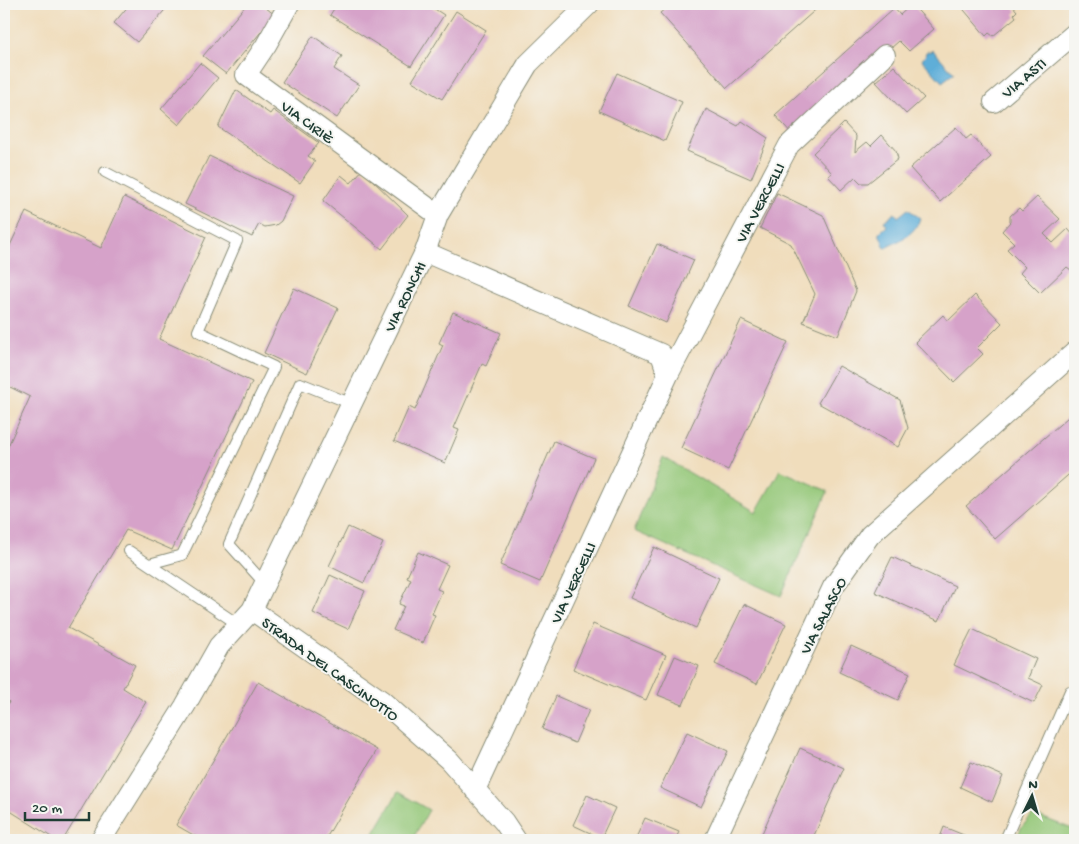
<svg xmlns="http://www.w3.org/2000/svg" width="1079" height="844" font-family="'Gochi Hand',sans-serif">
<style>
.green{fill:#94c778;stroke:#5a8256}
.water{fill:#5eaed8;stroke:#3e7686}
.building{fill:#d6a2c9}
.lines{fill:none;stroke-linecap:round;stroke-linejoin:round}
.service-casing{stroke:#888d78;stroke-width:12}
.minor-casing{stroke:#888d78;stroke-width:22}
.service{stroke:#fff;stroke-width:10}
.minor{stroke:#fff;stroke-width:20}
.labels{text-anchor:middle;stroke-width:4;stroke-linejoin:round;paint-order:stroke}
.street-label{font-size:16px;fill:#1f3d34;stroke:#f6f6f2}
</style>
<rect width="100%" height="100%" fill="#f6f6f2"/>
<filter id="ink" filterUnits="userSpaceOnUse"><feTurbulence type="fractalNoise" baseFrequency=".02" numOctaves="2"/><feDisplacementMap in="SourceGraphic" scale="10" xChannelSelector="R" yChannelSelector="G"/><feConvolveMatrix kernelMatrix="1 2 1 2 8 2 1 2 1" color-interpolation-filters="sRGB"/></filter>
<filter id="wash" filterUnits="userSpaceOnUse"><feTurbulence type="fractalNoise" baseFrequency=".0096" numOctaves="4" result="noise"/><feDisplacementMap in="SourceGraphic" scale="20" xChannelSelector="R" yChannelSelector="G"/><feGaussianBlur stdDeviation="1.12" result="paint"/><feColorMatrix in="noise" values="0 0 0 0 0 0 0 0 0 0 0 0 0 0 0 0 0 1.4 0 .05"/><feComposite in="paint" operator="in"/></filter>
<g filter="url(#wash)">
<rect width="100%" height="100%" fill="#f0ddbc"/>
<path class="green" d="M 663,457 L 756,512 L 780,470 L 828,491 L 781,596 L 634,531 Z
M 398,792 L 429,810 L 412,840 L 370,840 Z
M 1033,814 L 1075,830 L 1075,840 L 1016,840 L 1021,828 Z"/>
<path class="water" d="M 933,50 L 954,73 L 942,82 L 922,60 L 925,56 L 926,52 L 928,51 L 931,52 Z
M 908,209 L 920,218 C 916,234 899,241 885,248 L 879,233 L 887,226 L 884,221 L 895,213 L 898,217 Z"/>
<g id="blocks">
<path class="building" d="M 130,4 L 170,4 L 137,42 L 114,23 Z
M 247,4 L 261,4 L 275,15 L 226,74 L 203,56 Z
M 337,4 L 427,4 L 444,15 L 411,66 L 330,15 Z
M 671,4 L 822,4 L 727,88 L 660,13 Z
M 912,4 L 934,29 L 909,51 L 899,41 L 793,135 L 775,115 L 894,8 L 900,15 Z
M 959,4 L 1011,4 L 1017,11 L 1014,14 L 1016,17 L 993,36 L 989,33 L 986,36 Z
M 456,11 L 486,30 L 442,99 L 412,81 Z
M 313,36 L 342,56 L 334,69 L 359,85 L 337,118 L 282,82 Z
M 200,63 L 218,78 L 179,125 L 161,109 Z
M 894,66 L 924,98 L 906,114 L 876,82 Z
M 617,73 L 682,102 L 665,141 L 599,111 Z
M 236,90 L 270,114 L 273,110 L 319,143 L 308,156 L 315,161 L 300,183 L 218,127 Z
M 706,109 L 738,126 L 742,121 L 768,138 L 751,179 L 687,151 Z
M 844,123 L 856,136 L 855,152 L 867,142 L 871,146 L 882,135 L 896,151 L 898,159 L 868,183 L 861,183 L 855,177 L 841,190 L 828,176 L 832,173 L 813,153 Z
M 956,127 L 966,139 L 971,135 L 991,157 L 940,202 L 910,168 Z
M 209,156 L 293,196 L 281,221 L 276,225 L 265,227 L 259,224 L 252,237 L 185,204 Z
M 362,170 L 408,215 L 382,249 L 323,201 L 341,175 L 351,183 Z
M 777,193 L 823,215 L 856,291 L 838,336 L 803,322 L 815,294 L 791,244 L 760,228 Z
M 124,197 L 206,237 L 159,339 L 252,382 L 172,550 L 126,530 L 68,628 L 135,665 L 123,688 L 146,702 L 63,840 L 56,840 L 4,807 L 4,711 L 9,702 L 4,698 L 4,455 L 30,397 L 4,384 L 4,258 L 26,212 L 101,248 Z
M 1037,197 L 1060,219 L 1044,234 L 1053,243 L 1068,229 L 1075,237 L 1075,266 L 1071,270 L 1067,267 L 1040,293 L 1020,273 L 1025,267 L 1007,249 L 1014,243 L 1002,231 L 1010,222 L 1010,216 L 1019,208 L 1022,211 Z
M 657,244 L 694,260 L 666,323 L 629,306 Z
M 294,288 L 338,308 L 307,373 L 264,353 Z
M 975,295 L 1002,323 L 977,348 L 983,354 L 954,382 L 915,342 L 943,315 L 948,321 Z
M 453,312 L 501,333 L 486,366 L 482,364 L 454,428 L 459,430 L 445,463 L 394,441 L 409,407 L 415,410 L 443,345 L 439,343 Z
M 741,320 L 788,342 L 728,470 L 681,448 Z
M 839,366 L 900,400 L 908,428 L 898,447 L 818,403 Z
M 1075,411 L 1075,469 L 995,539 L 966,506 Z
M 554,441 L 594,458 L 540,582 L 500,565 Z
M 348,527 L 383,543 L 364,583 L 329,566 Z
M 654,547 L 719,578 L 696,628 L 630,598 Z
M 418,552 L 448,565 L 437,589 L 442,591 L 432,614 L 435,615 L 423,643 L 393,630 L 404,606 L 399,604 L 411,579 L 407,577 Z
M 892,557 L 955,586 L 939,621 L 875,592 Z
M 330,575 L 365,591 L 348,629 L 313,613 Z
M 744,604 L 786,624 L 757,684 L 715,664 Z
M 593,624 L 666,655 L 646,700 L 573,669 Z
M 972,629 L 1036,659 L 1028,678 L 1043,685 L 1034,703 L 954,665 Z
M 851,646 L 910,673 L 898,700 L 839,672 Z
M 675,656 L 699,666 L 683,705 L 658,695 Z
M 258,682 L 377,750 L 325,840 L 202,840 L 176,825 Z
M 556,696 L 589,710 L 575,743 L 542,729 Z
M 687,732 L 728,751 L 701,807 L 660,788 Z
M 800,748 L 844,768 L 812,840 L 759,840 Z
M 971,762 L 1003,776 L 992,802 L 960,787 Z
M 587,795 L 615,808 L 601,838 L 573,825 Z
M 645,818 L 679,832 L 675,840 L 635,840 Z
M 944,827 L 976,840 L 939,840 Z"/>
</g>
</g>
<g filter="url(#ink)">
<use href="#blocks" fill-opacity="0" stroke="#888d78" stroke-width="1"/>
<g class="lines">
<defs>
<path id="service" d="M 105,172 L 237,241 L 198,331 L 274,367 L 182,555 L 149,564
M 129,551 L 239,625
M 265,584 L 229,544 L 300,383 L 352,404
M 1005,840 L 1070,691"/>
<path id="minor" d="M 289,4 L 266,45 L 246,75 L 438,215
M 994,102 L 1075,33
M 425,252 L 661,354 L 668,375 L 475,790
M 668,375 L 789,145 L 885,55
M 252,610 L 382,701 L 449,760 L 504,822 L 516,840
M 101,840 L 185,706 L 219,646 L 252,610 L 425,252 L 438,215 L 528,64 L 589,4
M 715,840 L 833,587 L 870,535 L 1075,352"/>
</defs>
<use href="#service" class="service-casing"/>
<use href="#minor" class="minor-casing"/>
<use href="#service" class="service"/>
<use href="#minor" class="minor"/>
</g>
</g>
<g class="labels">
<g class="street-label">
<text transform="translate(1023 77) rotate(-40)" y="6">VIA ASTI</text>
<text transform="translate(308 121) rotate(36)" y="6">VIA CIRIÈ</text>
<text transform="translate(759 202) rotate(-62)" y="6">VIA VERCELLI</text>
<text transform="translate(404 296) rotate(-64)" y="6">VIA RONCHI</text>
<text transform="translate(572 582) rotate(-65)" y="6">VIA VERCELLI</text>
<text transform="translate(822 615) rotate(-63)" y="6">VIA SALASCO</text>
<text transform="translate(331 668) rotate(36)" y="6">STRADA DEL CASCINOTTO</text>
</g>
</g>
<rect width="1079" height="844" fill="none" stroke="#f6f6f2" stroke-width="20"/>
<g transform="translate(1032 796) rotate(5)" stroke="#f6f6f2" stroke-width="4" paint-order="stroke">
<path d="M0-4L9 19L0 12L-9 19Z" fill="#1f3d34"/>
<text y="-8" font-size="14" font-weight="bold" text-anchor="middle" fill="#1f3d34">N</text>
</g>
<path d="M25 812v8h64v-8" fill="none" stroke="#1f3d34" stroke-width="2.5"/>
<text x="32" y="812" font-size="15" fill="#1f3d34" stroke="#f6f6f2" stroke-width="4" paint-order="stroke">20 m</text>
</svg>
